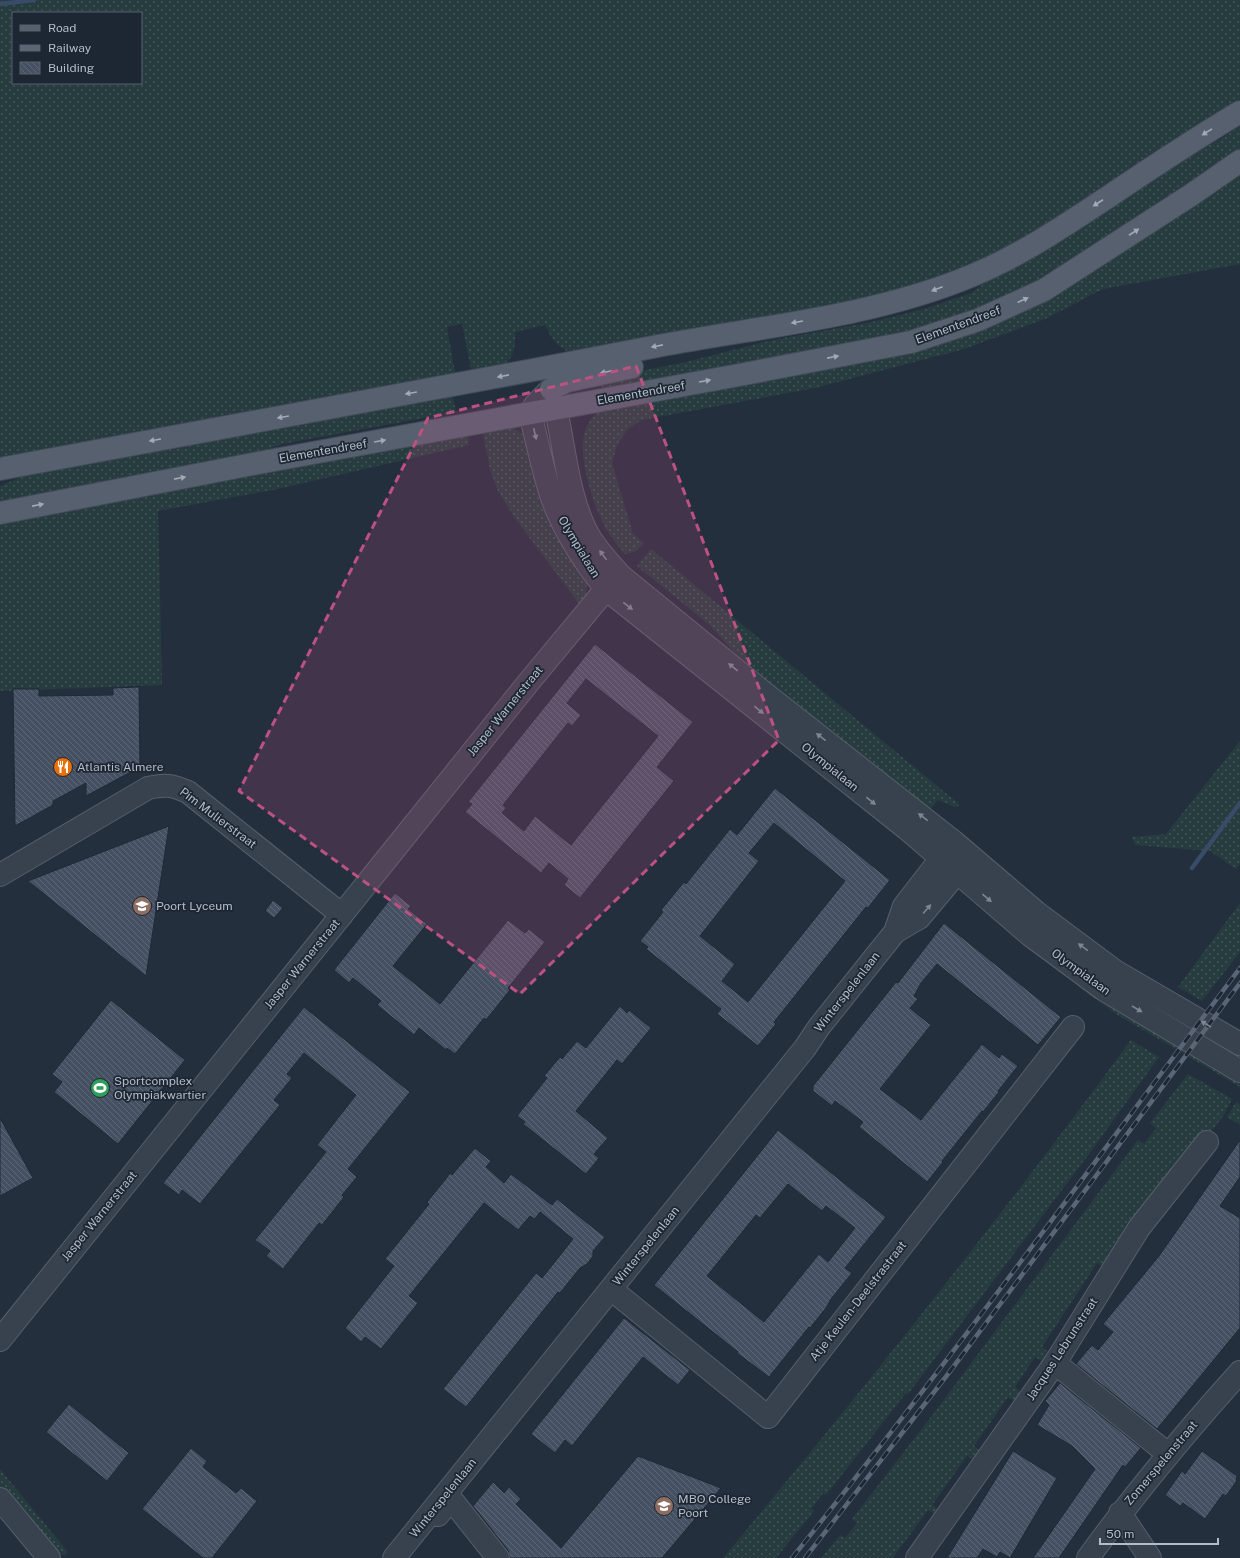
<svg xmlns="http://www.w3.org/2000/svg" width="1240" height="1558" font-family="'Public Sans',sans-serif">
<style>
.grass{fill:url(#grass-dots);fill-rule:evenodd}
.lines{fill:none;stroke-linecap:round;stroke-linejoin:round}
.stream{stroke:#394c67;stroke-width:4.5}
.building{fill:url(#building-back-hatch);stroke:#1f2835;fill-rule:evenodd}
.minor-casing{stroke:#565f6c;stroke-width:24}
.major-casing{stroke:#414a57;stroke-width:24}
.minor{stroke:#38414e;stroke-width:22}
.major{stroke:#56606e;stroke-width:22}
.rail-casing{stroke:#5a6575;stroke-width:4.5}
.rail{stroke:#1d2633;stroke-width:3;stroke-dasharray:9;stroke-linecap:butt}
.oneway{fill:#a1aab7}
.oneway2{fill:#7c8592}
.marked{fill:#bd5182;fill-opacity:0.2;stroke:#bd5182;stroke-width:3;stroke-dasharray:8 5;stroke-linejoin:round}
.labels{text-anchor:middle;stroke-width:3.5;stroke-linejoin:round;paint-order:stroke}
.street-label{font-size:12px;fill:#b4bcc9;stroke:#1d2633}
.poi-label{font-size:12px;fill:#b4bcc9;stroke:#1d2633;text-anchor:start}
</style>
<defs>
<pattern id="grass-dots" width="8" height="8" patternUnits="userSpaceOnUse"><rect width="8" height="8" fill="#263c3f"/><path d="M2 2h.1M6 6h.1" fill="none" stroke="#435659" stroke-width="1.8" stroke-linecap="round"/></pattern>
<pattern id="building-back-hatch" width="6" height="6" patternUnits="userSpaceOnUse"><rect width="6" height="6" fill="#455162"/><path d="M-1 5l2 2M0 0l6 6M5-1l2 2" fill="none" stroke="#5d6877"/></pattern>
</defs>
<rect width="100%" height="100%" fill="#242f3e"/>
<path class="grass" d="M 0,0 L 1240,0 L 1240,99 L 1042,230 L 996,257 L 905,292 L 573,353 C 557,348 552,339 545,325 L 515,332 C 517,367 499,368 472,374 L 462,324 L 447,327 L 456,377 L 0,461 ZM 13,13 L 141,13 L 141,83 L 13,83 Z
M 1240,126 L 1240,151 L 1025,290 L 925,329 L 602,392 L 600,379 L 686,362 L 768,341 L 876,321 L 924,309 L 971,293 L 1001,271 L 1161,171 L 1219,140 Z
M 1240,170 L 1240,264 L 1103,289 L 1045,319 L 964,349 L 815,388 L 641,420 L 627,430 L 617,445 L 612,463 L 633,534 L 644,543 L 635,552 L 625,554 C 618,545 610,537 605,527 C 594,506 578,458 584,435 C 586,424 592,417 601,410 L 925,346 Z
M 452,393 L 456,412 L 282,444 L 248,456 L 0,504 L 0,486 L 33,472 Z
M 509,427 L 515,429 L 527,437 L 587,575 L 586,598 L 581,606 L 517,521 L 498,491 L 490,469 L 482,430 Z
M 467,432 L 469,445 L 273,490 L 158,511 L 162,685 L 0,691 L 0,520 Z
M 651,549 L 960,805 L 955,807 L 938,800 L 926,814 L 752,673 L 710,625 L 637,566 Z
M 1240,741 L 1240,864 L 1236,869 L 1210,851 L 1135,845 L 1132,837 L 1166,834 Z
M 1240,903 L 1240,952 L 1202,1001 L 1178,987 Z
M 1084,982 L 1240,1079 L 1240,1087 L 1116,1014 L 1079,987 Z
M 1131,1040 L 1159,1057 L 1089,1154 L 908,1394 L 906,1393 L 826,1495 L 823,1493 L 811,1509 L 814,1511 L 776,1558 L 723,1558 C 864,1389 1001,1217 1131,1040 Z
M 1188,1074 L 1232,1099 L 1224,1115 L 1106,1268 L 1097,1263 L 1042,1347 L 1051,1354 L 1045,1363 L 1035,1357 L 1015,1387 L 1024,1394 L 1018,1403 L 1008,1397 L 974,1446 L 983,1453 L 977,1462 L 967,1456 L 932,1505 L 941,1512 L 938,1517 L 928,1510 L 893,1558 L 821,1558 L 840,1535 L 845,1538 L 857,1523 L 852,1519 L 934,1413 L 1138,1140 L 1144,1144 L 1156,1128 L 1150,1123 Z
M 1236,1102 L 1240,1104 L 1240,1125 L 1227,1117 Z
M 0,1469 L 68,1552 L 64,1555 L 56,1554 L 31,1526 L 0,1488 Z"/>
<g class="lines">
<path class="stream" d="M 0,4 L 34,0
M 1192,868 L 1240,803"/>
</g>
<path class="building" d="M 595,644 L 693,722 L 657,767 L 674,781 L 580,898 L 564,885 L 568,879 L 549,863 L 541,873 L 465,812 L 472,804 L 468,802 ZM 586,679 L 658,736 L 571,845 L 535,816 L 524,831 L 502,813 L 506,808 L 503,805 L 568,723 L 572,726 L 581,715 L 567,703 Z
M 139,687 L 140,767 L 86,796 L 86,783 L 53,801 L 53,805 L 15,826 L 13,689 L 39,689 L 39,696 L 113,695 L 113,688 Z
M 775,788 L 890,880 L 868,908 L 866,907 L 774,1022 L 776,1024 L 758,1046 L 717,1014 L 721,1009 L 646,949 L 648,947 L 640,941 L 663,912 L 661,910 L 684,882 L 686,884 L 730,829 L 737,835 ZM 774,823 L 845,881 L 748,1002 L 722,981 L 735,964 L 700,936 L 759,861 L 749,853 Z
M 169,826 L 146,976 L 28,881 Z
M 395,893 L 411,906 L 408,909 L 427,924 L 393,966 L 440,1004 L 508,920 L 525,933 L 529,929 L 545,942 L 508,988 L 510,990 L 486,1020 L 484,1018 L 455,1054 L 447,1048 L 446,1050 L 419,1028 L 414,1035 L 377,1005 L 381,1001 L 353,978 L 349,983 L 334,970 Z
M 273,900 L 283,908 L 274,918 L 265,911 Z
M 944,923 L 1061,1017 L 1038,1045 L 937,964 L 921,983 L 914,996 L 918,999 L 910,1008 L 931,1025 L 880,1089 L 921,1120 L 982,1044 L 999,1058 L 1002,1054 L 1018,1066 L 998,1091 L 999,1092 L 983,1112 L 982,1111 L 942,1161 L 943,1162 L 927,1182 L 859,1127 L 863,1122 L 835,1101 L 832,1106 L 813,1091 L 813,1086 L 896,982 L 898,983 Z
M 111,1000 L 185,1060 L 118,1144 L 54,1092 L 62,1082 L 52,1074 Z
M 620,1006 L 627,1013 L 629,1010 L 651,1028 L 622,1064 L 617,1060 L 576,1111 L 608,1138 L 594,1154 L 599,1158 L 586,1174 L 523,1124 L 525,1122 L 517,1116 L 547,1078 L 544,1076 L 560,1057 L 562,1059 L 577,1041 L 586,1048 Z
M 304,1007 L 410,1092 L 348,1169 L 357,1177 L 342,1195 L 344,1197 L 322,1225 L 319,1223 L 283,1269 L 266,1256 L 270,1251 L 255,1240 L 326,1152 L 317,1145 L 356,1095 L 304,1053 L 287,1074 L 292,1078 L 274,1100 L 280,1105 L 200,1204 L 182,1190 L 179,1195 L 163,1183 Z
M 0,1118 L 33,1178 L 0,1196 Z
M 778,1130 L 886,1217 L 845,1268 L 852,1273 L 831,1299 L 826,1308 L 810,1328 L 809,1327 L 769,1377 L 737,1353 L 738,1352 L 654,1285 ZM 788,1184 L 822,1211 L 826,1206 L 855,1228 L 828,1262 L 819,1254 L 764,1322 L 707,1276 L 756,1215 L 760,1218 Z
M 1240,1140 L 1240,1177 L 1220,1206 L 1240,1218 L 1240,1328 L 1157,1429 L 1076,1364 L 1092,1345 L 1098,1350 L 1113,1332 L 1103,1324 L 1159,1256 Z
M 475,1148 L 491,1161 L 486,1167 L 504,1183 L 511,1174 L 552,1205 L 557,1199 L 605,1237 L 593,1251 L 593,1256 L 587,1264 L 580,1268 L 560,1293 L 558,1292 L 466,1407 L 443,1389 L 536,1273 L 542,1278 L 573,1239 L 540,1212 L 535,1219 L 530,1216 L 518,1230 L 484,1203 L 409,1296 L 418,1303 L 381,1349 L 365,1337 L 361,1342 L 345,1328 L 394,1266 L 385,1259 L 429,1204 L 427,1202 L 445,1180 L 450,1173 L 452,1175 Z
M 624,1318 L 690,1370 L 678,1385 L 643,1357 L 572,1446 L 565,1440 L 555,1453 L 531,1434 Z
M 1060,1383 L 1141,1448 L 1125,1467 L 1123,1465 L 1059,1558 L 1033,1558 L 1095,1469 L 1072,1446 L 1037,1425 L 1049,1405 L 1045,1401 Z
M 69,1404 L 129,1453 L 107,1481 L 46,1432 Z
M 191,1448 L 207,1461 L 203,1467 L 236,1493 L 241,1488 L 257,1501 L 212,1558 L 203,1558 L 142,1509 Z
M 1013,1451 L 1057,1478 L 1010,1558 L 1000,1552 L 997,1557 L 983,1549 L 977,1558 L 947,1558 Z
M 1202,1451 L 1237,1476 L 1236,1482 L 1226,1496 L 1223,1494 L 1205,1519 L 1183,1503 L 1180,1506 L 1165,1495 L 1182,1471 L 1185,1474 Z
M 638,1456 L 721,1488 L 662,1558 L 510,1558 L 508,1550 L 473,1506 L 493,1482 L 504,1493 L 509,1487 L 521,1499 L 516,1504 L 561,1548 Z"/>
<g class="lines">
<defs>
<path id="minor" d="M 551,389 L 536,404 L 530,413 C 536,437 541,461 548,485 C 558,521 582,560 606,589 L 907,829 L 1030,935 L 1103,989 L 1240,1071
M 551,390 C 565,437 565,495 590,538 C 599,552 610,564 621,576 L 763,692 L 954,842 L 1036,912 L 1115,971 L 1240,1044
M 0,875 L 148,788 C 165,784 172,785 188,792 L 342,915
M 895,932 L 919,918 L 966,862
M 611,1289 L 768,1417 L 1073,1027
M 0,1340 L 528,683 L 606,589 L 617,580
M 1055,1363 L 1168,1454
M 0,1499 L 49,1558
M 1120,1513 L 1150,1558
M 438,1515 L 451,1499 L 498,1558
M 394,1558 L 805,1048 L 819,1027 L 895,932 L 904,906 L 949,848
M 917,1558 L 1055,1363 L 1139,1228 L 1207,1142
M 1088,1558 C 1135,1493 1186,1432 1240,1372"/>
<path id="major" d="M 551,389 L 567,381 L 632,367
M 0,469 C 219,427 439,389 658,346 C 763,326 872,317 971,276 C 1020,256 1064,226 1108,197 C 1151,168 1195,139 1240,112
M 0,513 L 258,463 L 739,375 L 911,342 L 978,320 L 1044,290 L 1191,195 L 1240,161"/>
</defs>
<use href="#minor" class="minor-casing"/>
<use href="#major" class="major-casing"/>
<use href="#minor" class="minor"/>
<use href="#major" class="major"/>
<defs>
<path id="rail" d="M 792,1558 C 947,1365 1092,1165 1240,968
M 805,1558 L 948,1374 L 1240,983"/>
</defs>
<use href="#rail" class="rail-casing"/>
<use href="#rail" class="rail"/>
</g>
<defs><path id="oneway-solid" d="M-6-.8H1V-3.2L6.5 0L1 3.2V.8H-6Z"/></defs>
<g class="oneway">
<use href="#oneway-solid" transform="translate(1207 132) rotate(148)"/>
<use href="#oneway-solid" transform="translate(1098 203) rotate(147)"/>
<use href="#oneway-solid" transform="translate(1134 232) rotate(-33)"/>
<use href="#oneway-solid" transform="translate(937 289) rotate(159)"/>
<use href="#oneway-solid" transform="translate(1023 300) rotate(-25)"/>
<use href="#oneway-solid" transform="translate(797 322) rotate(170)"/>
<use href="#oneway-solid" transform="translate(657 346) rotate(169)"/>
<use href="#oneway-solid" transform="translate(833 357) rotate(-11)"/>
<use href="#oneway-solid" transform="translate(606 372) rotate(168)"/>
<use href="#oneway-solid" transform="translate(503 376) rotate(169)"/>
<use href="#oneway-solid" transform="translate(705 381) rotate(-10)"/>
<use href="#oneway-solid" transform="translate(411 393) rotate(170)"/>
<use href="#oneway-solid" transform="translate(283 417) rotate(170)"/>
<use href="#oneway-solid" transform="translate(155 440) rotate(170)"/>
<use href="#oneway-solid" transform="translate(380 441) rotate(-10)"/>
<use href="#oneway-solid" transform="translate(180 478) rotate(-11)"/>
<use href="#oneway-solid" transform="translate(38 505) rotate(-11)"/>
</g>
<g class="oneway2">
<use href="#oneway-solid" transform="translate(535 434) rotate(77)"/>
<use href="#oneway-solid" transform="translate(603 555) rotate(-126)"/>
<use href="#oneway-solid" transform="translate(628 606) rotate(38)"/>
<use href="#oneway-solid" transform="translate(733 667) rotate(-141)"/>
<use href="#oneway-solid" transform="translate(759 710) rotate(39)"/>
<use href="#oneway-solid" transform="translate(821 737) rotate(-142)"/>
<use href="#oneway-solid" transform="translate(871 801) rotate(39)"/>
<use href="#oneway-solid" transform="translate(923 817) rotate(-142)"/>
<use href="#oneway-solid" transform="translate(987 898) rotate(40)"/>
<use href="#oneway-solid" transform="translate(927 909) rotate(-49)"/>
<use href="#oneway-solid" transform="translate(1083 947) rotate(-144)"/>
<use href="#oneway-solid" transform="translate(1137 1009) rotate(31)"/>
<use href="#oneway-solid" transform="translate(1206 1024) rotate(-149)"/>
</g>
<path class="marked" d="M 636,366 L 779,740 L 520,994 L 239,791 L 428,418 Z"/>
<defs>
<symbol id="restaurant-disc" viewBox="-11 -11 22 22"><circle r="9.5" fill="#e8710a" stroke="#1d2633"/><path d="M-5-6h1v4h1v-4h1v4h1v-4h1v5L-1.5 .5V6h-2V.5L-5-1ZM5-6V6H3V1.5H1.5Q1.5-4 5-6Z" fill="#fff"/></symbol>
<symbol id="school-disc" viewBox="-11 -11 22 22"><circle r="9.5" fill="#8d6e63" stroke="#1d2633"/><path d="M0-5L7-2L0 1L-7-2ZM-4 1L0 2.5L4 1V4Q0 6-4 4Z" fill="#fff"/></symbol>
<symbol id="stadium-disc" viewBox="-11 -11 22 22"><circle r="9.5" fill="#2e9e5b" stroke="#1d2633"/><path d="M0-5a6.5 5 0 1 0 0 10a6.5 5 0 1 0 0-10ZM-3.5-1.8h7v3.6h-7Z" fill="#fff"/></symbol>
<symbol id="university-disc" viewBox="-11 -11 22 22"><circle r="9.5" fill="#8d6e63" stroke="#1d2633"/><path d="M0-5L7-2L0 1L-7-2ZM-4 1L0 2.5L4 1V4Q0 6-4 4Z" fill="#fff"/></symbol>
</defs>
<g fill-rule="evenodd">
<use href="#restaurant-disc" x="52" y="756" width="22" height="22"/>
<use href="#school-disc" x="131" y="895" width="22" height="22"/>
<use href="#stadium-disc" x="89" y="1077" width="22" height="22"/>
<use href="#university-disc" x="653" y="1495" width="22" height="22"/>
</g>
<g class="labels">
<g class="street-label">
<text transform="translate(958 325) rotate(-20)" y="4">Elementendreef</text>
<text transform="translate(641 393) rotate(-10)" y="4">Elementendreef</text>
<text transform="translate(323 451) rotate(-10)" y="4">Elementendreef</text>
<text transform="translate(579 547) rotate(59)" y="4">Olympialaan</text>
<text transform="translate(505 711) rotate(-51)" y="4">Jasper Warnerstraat</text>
<text transform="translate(830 767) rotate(39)" y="4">Olympialaan</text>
<text transform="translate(218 818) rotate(37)" y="4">Pim Mulierstraat</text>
<text transform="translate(302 964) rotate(-51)" y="4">Jasper Warnerstraat</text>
<text transform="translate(1081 972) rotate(36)" y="4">Olympialaan</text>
<text transform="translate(847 992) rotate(-52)" y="4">Winterspelenlaan</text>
<text transform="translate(99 1216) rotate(-51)" y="4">Jasper Warnerstraat</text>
<text transform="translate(646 1246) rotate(-51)" y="4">Winterspelenlaan</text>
<text transform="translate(858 1301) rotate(-52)" y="4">Atje Keulen-Deelstrastraat</text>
<text transform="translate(1062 1349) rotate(-57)" y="4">Jacques Lebrunstraat</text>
<text transform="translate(1161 1463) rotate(-50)" y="4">Zomerspelenstraat</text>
<text transform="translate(443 1498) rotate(-51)" y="4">Winterspelenlaan</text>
</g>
<g class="poi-label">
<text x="77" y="771">Atlantis Almere</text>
<text x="156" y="910">Poort Lyceum</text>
<text x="114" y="1085">Sportcomplex<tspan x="114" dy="14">Olympiakwartier</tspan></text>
<text x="678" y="1503">MBO College<tspan x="678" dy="14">Poort</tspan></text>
</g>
</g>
<rect x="12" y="12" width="130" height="72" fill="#1d2633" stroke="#59626f"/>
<rect x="20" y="25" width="20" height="6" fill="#56606e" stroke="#59626f"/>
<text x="48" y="32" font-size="12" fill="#b4bcc9">Road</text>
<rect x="20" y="45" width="20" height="6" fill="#5a6575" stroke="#59626f"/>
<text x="48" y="52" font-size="12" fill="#b4bcc9">Railway</text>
<rect x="20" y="62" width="20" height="12" fill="url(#building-back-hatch)" stroke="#59626f"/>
<text x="48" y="72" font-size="12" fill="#b4bcc9">Building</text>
<path d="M1100 1538v6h118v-6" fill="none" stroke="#b4bcc9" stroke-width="2"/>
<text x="1106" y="1538" font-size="12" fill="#b4bcc9" stroke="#1d2633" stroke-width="3" paint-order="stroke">50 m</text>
</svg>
